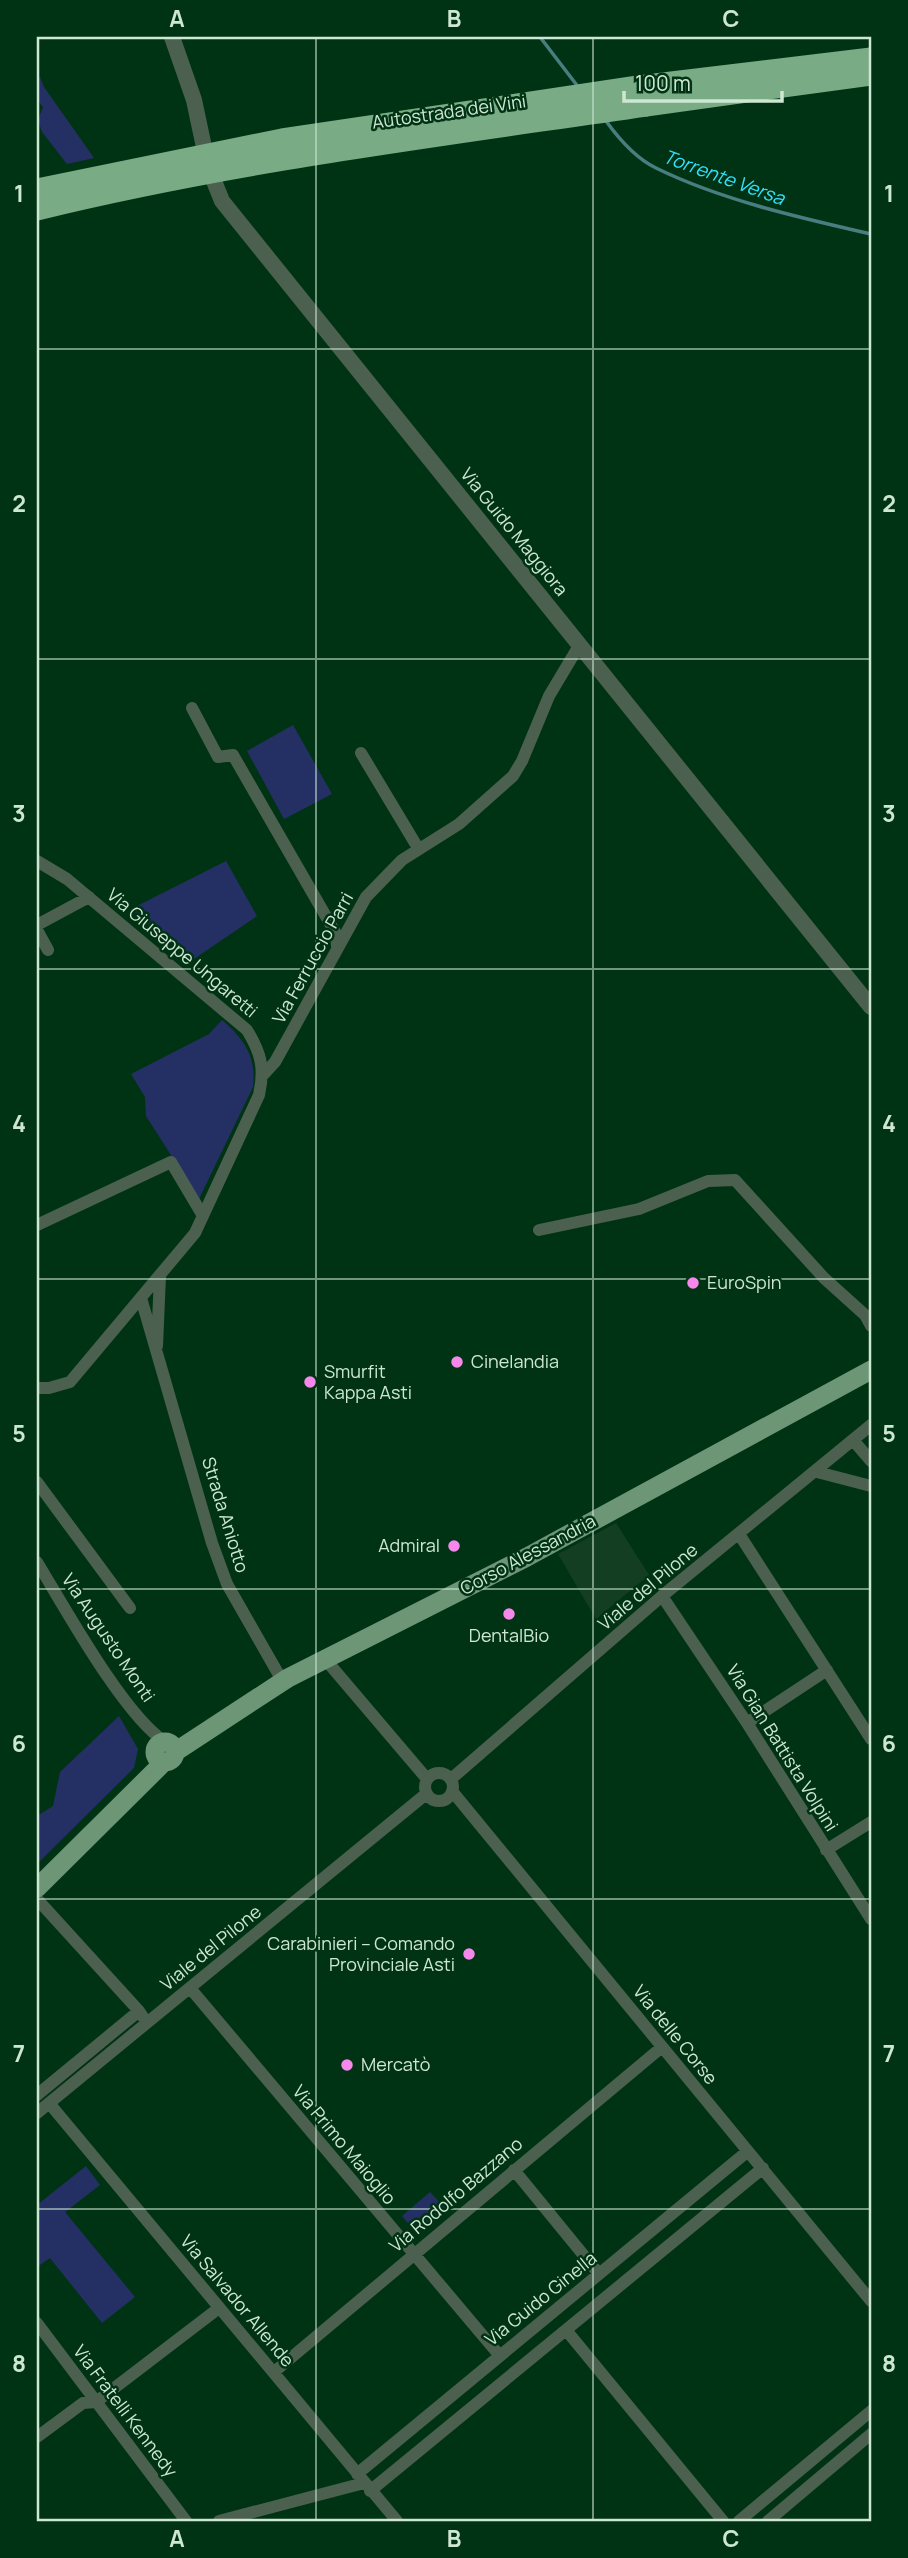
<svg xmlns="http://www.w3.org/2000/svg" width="908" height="2558" font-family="Manrope,sans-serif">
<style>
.built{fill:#133e22}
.green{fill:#243064}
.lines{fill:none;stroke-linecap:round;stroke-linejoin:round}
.stream{stroke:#487e7f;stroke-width:3.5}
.minor{stroke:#4c6050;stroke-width:12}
.tertiary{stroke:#4c6050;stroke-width:16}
.primary{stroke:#6c9676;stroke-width:19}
.motorway{stroke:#79ab85;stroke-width:21}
.motorway-bridge{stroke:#79ab85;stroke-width:21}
.grid{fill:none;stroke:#cee7d3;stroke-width:2;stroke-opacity:0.55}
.poi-dot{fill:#f788eb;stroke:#003314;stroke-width:2.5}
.labels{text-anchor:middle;stroke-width:5;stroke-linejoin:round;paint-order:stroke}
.street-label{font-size:18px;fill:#cee7d3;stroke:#003314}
.poi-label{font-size:18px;fill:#cee7d3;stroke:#003314;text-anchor:start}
.water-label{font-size:19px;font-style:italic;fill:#32e0fc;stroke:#003314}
.neatline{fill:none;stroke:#cee7d3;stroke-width:2.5}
.grid-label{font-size:23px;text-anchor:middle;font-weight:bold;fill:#cee7d3}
</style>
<rect width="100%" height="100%" fill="#003314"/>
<path class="built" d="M 616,1523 L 649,1575 L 596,1619 L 558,1554 Z"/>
<path class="green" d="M 40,77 L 44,87 L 94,158 L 67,164 L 42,132 L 38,120 L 43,107 L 37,100 L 37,80 Z
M 293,725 L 332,794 L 284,819 L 247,751 Z
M 226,861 L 257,916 L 191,961 L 131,909 Z
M 222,1020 C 244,1039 257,1057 253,1087 L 199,1199 L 146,1116 L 145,1097 L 131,1074 L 209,1034 Z
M 119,1716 L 138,1749 L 134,1768 L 37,1864 L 37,1816 L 53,1806 L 60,1772 Z
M 86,2166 L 100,2185 L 65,2212 L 135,2297 L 102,2323 L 50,2258 L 37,2267 L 37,2205 Z
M 430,2192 L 445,2208 L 416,2233 L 402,2216 Z"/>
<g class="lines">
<path class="stream" d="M 540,37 L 579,88
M 606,121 C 619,139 635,158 656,168 C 721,200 801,218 871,234"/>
<path class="minor" d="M 192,708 L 218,757 L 233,755 L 335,932 L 337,946
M 361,753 L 418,848
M 37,861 L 67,879 L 247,1030 C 261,1053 265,1068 259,1095 L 195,1233 L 70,1382 L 49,1388 L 37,1388
M 37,925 L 89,897
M 37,930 L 48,950
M 264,1074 L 275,1062 L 366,897 L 402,860 L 459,824 L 513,776 L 522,761 L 549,696 L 580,644
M 37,1225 L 171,1162 L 203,1216
M 539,1230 L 639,1209 L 708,1181 L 735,1180 L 824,1278 L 865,1315 L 871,1326
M 141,1298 L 212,1543 L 227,1584 L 283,1682
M 157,1346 L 160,1276
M 853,1440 L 871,1461
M 817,1472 L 871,1486
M 37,1482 L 130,1608
M 739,1534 L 871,1739
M 37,1562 C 65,1608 123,1714 165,1742
M 662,1596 L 747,1723 L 871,1919
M 325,1659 L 427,1779
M 747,1723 L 827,1670
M425 1787a14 14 0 1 1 28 0a14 14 0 1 1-28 0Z
M 451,1779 L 662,1596 L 871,1425
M 452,1791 L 871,2301
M 826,1850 L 871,1822
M 37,1899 L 139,2011
M 190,1988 L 500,2356
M 37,2095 L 139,2011 L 143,2017
M 49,2103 L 397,2521
M 37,2113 L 426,1794
M 514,2170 L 599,2274
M 37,2323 L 186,2521
M 566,2330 L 723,2521
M 274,2372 L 662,2047
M 37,2437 L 83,2403 L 96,2402 L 219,2308
M 357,2474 L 748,2151
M 370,2491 L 763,2168
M 219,2521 L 364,2483
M 739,2521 L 871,2411
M 768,2521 L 871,2434"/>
<path class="tertiary" d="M 172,37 L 194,100 L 208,166 L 222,201 L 871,1007"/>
<path class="primary" d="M155 1752a10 10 0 1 1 20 0a10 10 0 1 1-20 0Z
M 175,1752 L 288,1678 L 527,1557 L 871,1370
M 37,1888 L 164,1762"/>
<path class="motorway" d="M 638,86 L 871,58
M 646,106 L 871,75"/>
<path class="motorway-bridge" d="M 37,189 L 282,139 L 638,86
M 37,210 C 237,161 442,136 646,106"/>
</g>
<path class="grid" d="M 316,37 L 316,2521M 593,37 L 593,2521M 37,349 L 871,349M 37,659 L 871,659M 37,969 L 871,969M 37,1279 L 871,1279M 37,1589 L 871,1589M 37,1899 L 871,1899M 37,2209 L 871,2209"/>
<g class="poi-dot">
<circle cx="693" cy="1283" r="7"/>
<circle cx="457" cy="1362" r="7"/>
<circle cx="310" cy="1382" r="7"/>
<circle cx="454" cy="1546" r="7"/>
<circle cx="509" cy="1614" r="7"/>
<circle cx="469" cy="1954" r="7"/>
<circle cx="347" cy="2065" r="7"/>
</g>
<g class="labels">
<g class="street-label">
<text transform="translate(449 112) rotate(-8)" y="6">Autostrada dei Vini</text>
<text transform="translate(514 532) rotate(51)" y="6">Via Guido Maggiora</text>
<text transform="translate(182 953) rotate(40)" y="6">Via Giuseppe Ungaretti</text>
<text transform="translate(313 958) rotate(-61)" y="6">Via Ferruccio Parri</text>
<text transform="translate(225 1515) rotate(73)" y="6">Strada Aniotto</text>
<text transform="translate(528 1555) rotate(-28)" y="6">Corso Alessandria</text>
<text transform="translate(648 1587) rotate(-40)" y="6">Viale del Pilone</text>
<text transform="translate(108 1638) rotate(56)" y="6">Via Augusto Monti</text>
<text transform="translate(782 1748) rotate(58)" y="6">Via Gian Battista Volpini</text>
<text transform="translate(211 1948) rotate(-39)" y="6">Viale del Pilone</text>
<text transform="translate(675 2035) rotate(51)" y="6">Via delle Corse</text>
<text transform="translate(344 2145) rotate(50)" y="6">Via Primo Maioglio</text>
<text transform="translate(456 2195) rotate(-40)" y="6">Via Rodolfo Bazzano</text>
<text transform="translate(541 2299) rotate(-39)" y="6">Via Guido Ginella</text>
<text transform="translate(237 2301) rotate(50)" y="6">Via Salvador Allende</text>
<text transform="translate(125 2411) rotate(53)" y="6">Via Fratelli Kennedy</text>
</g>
<g class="poi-label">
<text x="707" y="1289">EuroSpin</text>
<text x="471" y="1368">Cinelandia</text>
<text x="324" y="1378">Smurfit<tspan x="324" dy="21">Kappa Asti</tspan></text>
<text x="440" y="1552" text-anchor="end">Admiral</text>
<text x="509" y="1642" text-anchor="middle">DentalBio</text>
<text x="455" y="1950" text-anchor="end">Carabinieri – Comando<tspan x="455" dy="21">Provinciale Asti</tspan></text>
<text x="361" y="2071">Mercatò</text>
</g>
<g class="water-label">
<text transform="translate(724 177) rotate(20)" y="7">Torrente Versa</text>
</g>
</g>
<rect width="908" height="2558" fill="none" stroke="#003314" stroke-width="77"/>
<path d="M624 91v10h158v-10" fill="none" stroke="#cee7d3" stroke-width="3.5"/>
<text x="635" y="91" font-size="21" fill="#cee7d3" stroke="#003314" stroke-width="5" paint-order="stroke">100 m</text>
<rect x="38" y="38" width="832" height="2482" class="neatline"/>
<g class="grid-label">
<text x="177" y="27">A</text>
<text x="454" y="27">B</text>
<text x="731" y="27">C</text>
<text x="19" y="202">1</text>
<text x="889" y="202">1</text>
<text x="19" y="512">2</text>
<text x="889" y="512">2</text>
<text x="19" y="822">3</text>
<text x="889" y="822">3</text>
<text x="19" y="1132">4</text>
<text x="889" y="1132">4</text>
<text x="19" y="1442">5</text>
<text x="889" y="1442">5</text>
<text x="19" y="1752">6</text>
<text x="889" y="1752">6</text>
<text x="19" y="2062">7</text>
<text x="889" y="2062">7</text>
<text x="19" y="2372">8</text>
<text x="889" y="2372">8</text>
<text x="177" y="2547">A</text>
<text x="454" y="2547">B</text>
<text x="731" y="2547">C</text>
</g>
</svg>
